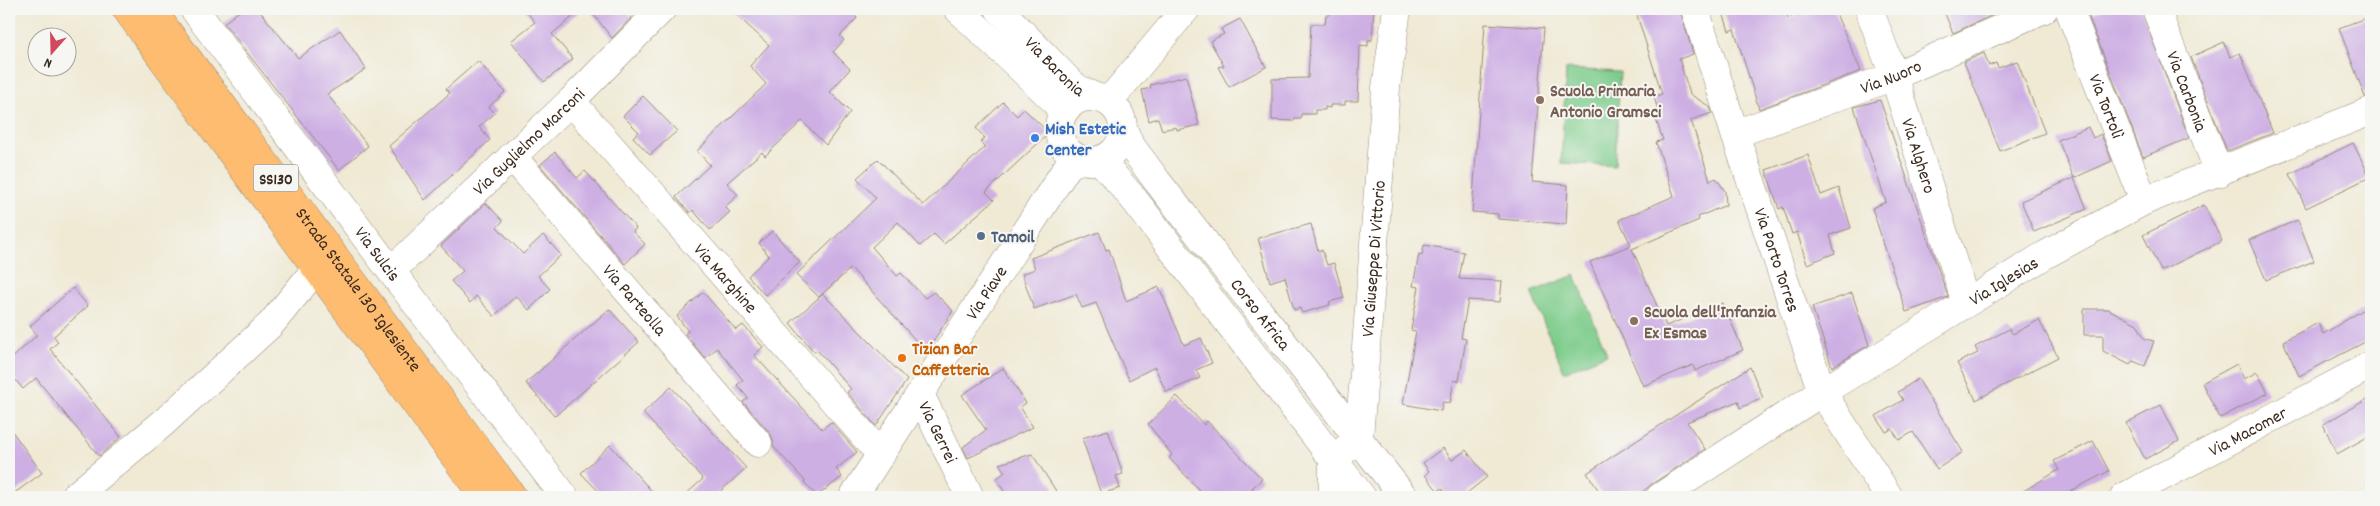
<svg xmlns="http://www.w3.org/2000/svg" width="2380" height="506" font-family="Dekko,sans-serif">
<style>
.green{fill:#7dcc8b;stroke:#5c7b54}
.building{fill:#cdafe4}
.lines{fill:none;stroke-linecap:round;stroke-linejoin:round}
.minor-casing{stroke:#968a7a;stroke-width:29}
.tertiary-casing{stroke:#968a7a;stroke-width:29}
.primary-casing{stroke:#968a7a;stroke-width:29}
.minor{stroke:#fff;stroke-width:28}
.tertiary{stroke:#fff;stroke-width:28}
.primary{stroke:#fdbc70;stroke-width:28}
.education-dot{fill:#8d6e63;stroke:#f6f6f2;stroke-width:2}
.shop-dot{fill:#3f7fe0;stroke:#f6f6f2;stroke-width:2}
.service-dot{fill:#5c6f8a;stroke:#f6f6f2;stroke-width:2}
.food-dot{fill:#e8710a;stroke:#f6f6f2;stroke-width:2}
.labels{text-anchor:middle;stroke-width:4;stroke-linejoin:round;paint-order:stroke}
.shield{fill:#f6f6f2;stroke:#73675e;stroke-width:1}
.shield-label{font-size:16px;font-weight:bold;fill:#3b2a1e}
.street-label{font-size:18px;fill:#3b2a1e;stroke:#f6f6f2}
.education-label{font-size:18px;font-weight:bold;fill:#785e54;stroke:#f6f6f2;text-anchor:start}
.shop-label{font-size:18px;font-weight:bold;fill:#366cbe;stroke:#f6f6f2;text-anchor:start}
.service-label{font-size:18px;font-weight:bold;fill:#4e5e75;stroke:#f6f6f2;text-anchor:start}
.food-label{font-size:18px;font-weight:bold;fill:#c56008;stroke:#f6f6f2;text-anchor:start}
</style>
<rect width="100%" height="100%" fill="#f6f6f2"/>
<filter id="ink" filterUnits="userSpaceOnUse"><feTurbulence type="fractalNoise" baseFrequency=".02" numOctaves="2"/><feDisplacementMap in="SourceGraphic" scale="10" xChannelSelector="R" yChannelSelector="G"/><feConvolveMatrix kernelMatrix="1 2 1 2 8 2 1 2 1" color-interpolation-filters="sRGB"/></filter>
<filter id="wash" filterUnits="userSpaceOnUse"><feTurbulence type="fractalNoise" baseFrequency=".0096" numOctaves="4" result="noise"/><feDisplacementMap in="SourceGraphic" scale="20" xChannelSelector="R" yChannelSelector="G"/><feGaussianBlur stdDeviation="1.12" result="paint"/><feColorMatrix in="noise" values="0 0 0 0 0 0 0 0 0 0 0 0 0 0 0 0 0 1.4 0 .05"/><feComposite in="paint" operator="in"/></filter>
<g filter="url(#wash)">
<rect width="100%" height="100%" fill="#f0ead5"/>
<path class="green" d="M 1566,69 L 1620,72 L 1615,166 L 1561,163 Z
M 1575,275 L 1607,354 L 1564,372 L 1531,292 Z"/>
<g id="blocks">
<path class="building" d="M 242,9 L 258,9 L 298,58 L 340,30 L 366,69 L 327,94 L 368,146 L 339,170 L 224,23 Z
M 524,9 L 582,9 L 552,34 L 573,59 L 544,82 L 511,41 L 535,22 Z
M 589,9 L 625,9 L 632,17 L 612,38 Z
M 730,9 L 848,9 L 857,18 L 840,36 L 844,40 L 833,52 L 850,69 L 830,92 L 850,112 L 826,145 L 802,121 L 765,156 L 762,152 L 727,183 L 738,195 L 725,207 L 730,212 L 710,230 L 693,210 L 690,213 L 676,197 L 710,165 L 697,151 L 766,84 L 750,66 L 769,45 Z
M 1334,9 L 1374,9 L 1372,40 L 1368,40 L 1368,46 L 1360,45 L 1358,101 L 1345,101 L 1345,105 L 1330,105 L 1330,108 L 1325,107 L 1325,110 L 1315,110 L 1315,114 L 1301,114 L 1301,119 L 1294,119 L 1294,121 L 1272,120 L 1272,79 L 1308,78 L 1311,24 L 1325,24 L 1326,15 L 1330,15 Z
M 1635,9 L 1680,9 L 1693,54 L 1679,59 L 1690,94 L 1710,107 L 1712,113 L 1691,120 L 1710,181 L 1716,178 L 1725,191 L 1726,205 L 1698,217 L 1699,220 L 1632,249 L 1666,326 L 1723,303 L 1743,350 L 1695,371 L 1693,365 L 1643,386 L 1590,262 L 1631,245 L 1619,220 L 1674,196 L 1656,142 L 1663,140 L 1653,111 L 1658,110 L 1654,97 L 1662,94 Z
M 1722,9 L 1786,9 L 1788,18 L 1818,9 L 1834,9 L 1861,71 L 1759,109 L 1734,29 L 1729,31 Z
M 1943,9 L 2006,9 L 1953,33 Z
M 2105,9 L 2141,9 L 2189,138 L 2143,157 L 2088,15 Z
M 2371,16 L 2371,96 L 2365,97 L 2339,28 Z
M 1240,19 L 1266,67 L 1229,87 L 1218,67 L 1224,66 L 1210,41 L 1224,34 L 1221,29 Z
M 1485,24 L 1544,28 L 1532,182 L 1568,185 L 1566,224 L 1498,219 L 1498,214 L 1472,212 Z
M 2224,42 L 2230,57 L 2240,53 L 2273,133 L 2227,151 L 2191,57 Z
M 1984,53 L 1989,66 L 1996,63 L 1998,68 L 2017,61 L 2045,133 L 2000,151 L 1964,62 Z
M 478,61 L 505,92 L 489,107 L 495,113 L 479,127 L 490,140 L 425,200 L 389,146 L 450,93 L 446,89 Z
M 1186,76 L 1199,125 L 1177,130 L 1176,127 L 1162,130 L 1158,118 L 1149,121 L 1142,90 L 1151,88 L 1150,85 Z
M 643,96 L 677,131 L 650,155 L 633,137 L 639,132 L 623,116 Z
M 1880,100 L 1948,297 L 1906,312 L 1872,208 L 1886,202 L 1854,107 Z
M 1003,102 L 1017,116 L 1024,109 L 1049,133 L 986,192 L 994,200 L 944,244 L 934,234 L 920,246 L 898,222 L 872,247 L 897,276 L 901,273 L 925,298 L 934,292 L 953,311 L 926,352 L 851,268 L 819,297 L 796,275 L 876,198 L 857,178 L 878,159 L 923,205 L 985,147 L 980,142 L 985,138 L 976,128 Z
M 2088,127 L 2093,138 L 2101,134 L 2112,161 L 2074,178 L 2058,140 Z
M 2353,143 L 2370,177 L 2306,208 L 2290,174 Z
M 555,152 L 577,178 L 585,171 L 636,228 L 633,232 L 645,244 L 625,264 L 540,165 Z
M 1808,155 L 1821,195 L 1839,188 L 1851,228 L 1830,235 L 1835,253 L 1807,264 L 1797,232 L 1792,234 L 1783,207 L 1779,209 L 1766,170 Z
M 2074,178 L 2087,209 L 2034,232 L 2021,201 Z
M 486,203 L 503,221 L 497,227 L 523,254 L 543,235 L 561,255 L 538,276 L 550,289 L 529,310 L 516,296 L 494,316 L 476,296 L 470,303 L 451,281 L 463,271 L 441,246 Z
M 2204,205 L 2222,241 L 2161,271 L 2143,235 Z
M 2298,220 L 2314,261 L 2266,280 L 2249,240 Z
M 1311,224 L 1318,251 L 1322,250 L 1327,265 L 1334,263 L 1344,298 L 1329,302 L 1330,305 L 1302,313 L 1300,308 L 1294,310 L 1285,277 L 1270,282 L 1258,238 Z
M 772,231 L 800,262 L 765,295 L 748,276 L 769,256 L 759,243 Z
M 1099,232 L 1106,250 L 1109,249 L 1126,301 L 1159,287 L 1184,345 L 1201,338 L 1212,363 L 1196,370 L 1200,378 L 1166,392 L 1155,367 L 1129,380 L 1096,303 L 1082,308 L 1076,294 L 1034,309 L 1022,274 L 1035,269 L 1031,258 Z
M 1424,245 L 1464,252 L 1459,279 L 1502,281 L 1500,302 L 1468,300 L 1461,338 L 1466,339 L 1459,381 L 1454,380 L 1450,403 L 1443,402 L 1441,411 L 1403,404 L 1416,331 L 1411,330 L 1419,287 L 1413,286 L 1419,254 L 1422,255 Z
M 73,288 L 88,306 L 54,336 L 58,342 L 50,349 L 121,437 L 99,456 L 36,378 L 23,389 L 9,372 L 9,361 L 37,335 L 30,326 Z
M 703,292 L 736,330 L 743,325 L 763,347 L 754,355 L 822,429 L 831,422 L 857,452 L 836,469 L 842,477 L 817,496 L 804,482 L 805,481 L 773,446 L 773,440 L 770,433 L 743,402 L 748,398 L 737,385 L 743,380 L 717,348 L 705,358 L 685,334 L 688,331 L 677,316 Z
M 1852,293 L 1869,345 L 1832,367 L 1812,307 Z
M 823,294 L 907,380 L 876,426 L 847,392 L 851,389 L 817,350 L 814,352 L 790,323 Z
M 2371,305 L 2371,339 L 2299,376 L 2283,341 L 2318,323 L 2323,334 Z
M 609,309 L 639,342 L 555,416 L 526,383 Z
M 2084,309 L 2108,309 L 2137,324 L 2145,339 L 2154,341 L 2145,366 L 2133,361 L 2130,365 L 2103,351 L 2103,335 L 2084,335 Z
M 2039,320 L 2058,357 L 1976,400 L 1957,363 L 1978,353 L 1975,347 L 2009,329 L 2013,334 Z
M 2237,364 L 2244,379 L 2257,372 L 2268,393 L 2220,418 L 2202,383 Z
M 1750,367 L 1763,398 L 1740,408 L 1738,401 L 1687,422 L 1705,449 L 1652,484 L 1636,497 L 1603,497 L 1587,473 Z
M 1003,368 L 1026,403 L 1020,407 L 1033,427 L 968,458 L 963,447 L 986,430 L 962,395 Z
M 1918,379 L 1963,452 L 1937,469 L 1913,432 L 1899,440 L 1892,429 L 1886,432 L 1876,416 L 1903,400 L 1898,392 Z
M 671,387 L 746,468 L 714,497 L 683,497 L 703,479 L 643,413 Z
M 1177,396 L 1204,425 L 1207,421 L 1262,479 L 1252,488 L 1260,497 L 1206,497 L 1169,458 L 1172,455 L 1148,424 Z
M 2371,397 L 2371,435 L 2337,454 L 2323,424 Z
M 2161,405 L 2179,441 L 2145,459 L 2126,423 Z
M 9,427 L 42,473 L 9,497 Z
M 1108,430 L 1123,474 L 1116,476 L 1120,488 L 1101,494 L 1082,438 Z
M 2093,441 L 2109,471 L 2059,497 L 2013,497 L 2059,470 L 2054,461 Z
M 610,445 L 657,497 L 604,497 L 581,473 Z
M 1443,448 L 1452,460 L 1466,450 L 1487,477 L 1462,497 L 1448,497 L 1442,488 L 1438,491 L 1425,475 L 1429,471 L 1423,463 Z
M 1032,454 L 1060,497 L 1008,497 L 996,479 L 1005,472 L 999,464 Z"/>
</g>
</g>
<g filter="url(#ink)">
<use href="#blocks" fill-opacity="0" stroke="#968a7a" stroke-width="1"/>
<g class="lines">
<defs>
<g id="minor">
<path id="s1" d="M 194,9 L 391,271 L 565,497"/>
<path id="s2" d="M 1695,9 L 1735,134 L 1822,392 L 1889,497"/>
<path id="s3" d="M 1869,9 L 1894,76 L 1966,303"/>
<path id="s4" d="M 2069,9 L 2144,201"/>
<path id="s5" d="M 2156,9 L 2219,173"/>
<path d="M 1104,100 L 1114,95 L 1186,9"/>
<path id="s6" d="M 571,101 L 881,455"/>
<path id="s7" d="M 1735,134 L 1894,76 L 2044,9"/>
<path id="s8" d="M 512,156 L 758,443"/>
<path id="s9" d="M 391,271 L 571,101 L 662,9"/>
<path id="s10" d="M 920,394 L 970,497"/>
<path d="M 74,497 L 163,423 L 271,324 L 316,269"/>
<path id="s11" d="M 853,497 L 1066,169 L 1070,164 L 1081,160"/>
<path id="s12" d="M 1333,497 L 1333,460 L 1359,438 L 1386,88 L 1397,9"/>
<path id="s13" d="M 1660,497 L 1822,392 L 2045,255 L 2144,201 L 2371,111"/>
<path id="s14" d="M 2124,497 L 2371,365"/>
</g>
<g id="tertiary">
<path d="M 958,9 L 1056,102 L 1062,115"/>
<path id="s15" d="M 999,9 L 1072,84 L 1080,90 L 1095,97"/>
<circle cx="1091" cy="129" r="32"/>
<path id="s16" d="M 1123,128 L 1129,143 L 1157,181 L 1404,497"/>
<path d="M 1100,160 L 1133,198 L 1362,497"/>
</g>
<g id="primary">
<path d="M 126,9 L 484,497"/>
<path id="s17" d="M 151,9 L 513,497"/>
</g>
</defs>
<use href="#minor" class="minor-casing"/>
<use href="#tertiary" class="tertiary-casing"/>
<use href="#primary" class="primary-casing"/>
<use href="#minor" class="minor"/>
<use href="#tertiary" class="tertiary"/>
<use href="#primary" class="primary"/>
</g>
</g>
<g class="education-dot">
<circle cx="1540" cy="100" r="5"/>
<circle cx="1634" cy="321" r="5"/>
</g>
<circle class="shop-dot" cx="1035" cy="138" r="5"/>
<circle class="service-dot" cx="981" cy="236" r="5"/>
<circle class="food-dot" cx="902" cy="358" r="5"/>
<g class="labels">
<rect class="shield" x="253.5" y="164.5" width="45" height="27" rx="4"/>
<g class="shield-label">
<text x="276" y="184">SS130</text>
</g>
<g class="street-label">
<text dy="6" stroke="none"><textPath href="#s15" startOffset="80">Via Baronia</textPath></text>
<text dy="6" stroke="none"><textPath href="#s7" startOffset="166">Via Nuoro</textPath></text>
<text dy="6" stroke="none"><textPath href="#s5" startOffset="88">Via Carbonia</textPath></text>
<text dy="6" stroke="none"><textPath href="#s4" startOffset="104">Via Tortolì</textPath></text>
<text dy="6" stroke="none"><textPath href="#s9" startOffset="189">Via Guglielmo Marconi</textPath></text>
<text dy="6" stroke="none"><textPath href="#s3" startOffset="155">Via Alghero</textPath></text>
<text dy="6" stroke="none"><textPath href="#s1" startOffset="306">Via Sulcis</textPath></text>
<text dy="6" stroke="none"><textPath href="#s12" startOffset="251">Via Giuseppe Di Vittorio</textPath></text>
<text dy="6" stroke="none"><textPath href="#s2" startOffset="264">Via Porto Torres</textPath></text>
<text dy="6" stroke="none"><textPath href="#s6" startOffset="235">Via Marghine</textPath></text>
<text dy="6" stroke="none"><textPath href="#s13" startOffset="406">Via Iglesias</textPath></text>
<text dy="6" stroke="none"><textPath href="#s17" startOffset="349">Strada Statale 130 Iglesiente</textPath></text>
<text dy="6" stroke="none"><textPath href="#s11" startOffset="244">Via Piave</textPath></text>
<text dy="6" stroke="none"><textPath href="#s8" startOffset="189">Via Parteolla</textPath></text>
<text dy="6" stroke="none"><textPath href="#s16" startOffset="232">Corso Africa</textPath></text>
<text dy="6" stroke="none"><textPath href="#s14" startOffset="140">Via Macomer</textPath></text>
<text dy="6" stroke="none"><textPath href="#s10" startOffset="42">Via Gerrei</textPath></text>
</g>
<g class="education-label">
<text x="1550" y="96">Scuola Primaria<tspan x="1550" dy="21">Antonio Gramsci</tspan></text>
<text x="1644" y="317">Scuola dell'Infanzia<tspan x="1644" dy="21">Ex Esmas</tspan></text>
</g>
<g class="shop-label">
<text x="1045" y="134">Mish Estetic<tspan x="1045" dy="21">Center</tspan></text>
</g>
<g class="service-label">
<text x="991" y="242">Tamoil</text>
</g>
<g class="food-label">
<text x="912" y="354">Tizian Bar<tspan x="912" dy="21">Caffetteria</tspan></text>
</g>
</g>
<rect width="2380" height="506" fill="none" stroke="#f6f6f2" stroke-width="30"/>
<g transform="translate(52 52) rotate(200)"><circle r="24" fill="#f6f6f2" stroke="#aba49d"/>
<path d="M0-4L9 19L0 12L-9 19Z" fill="#d1495b"/>
<text y="-8" font-size="14" font-weight="bold" text-anchor="middle" fill="#3b2a1e">N</text>
</g>
</svg>
